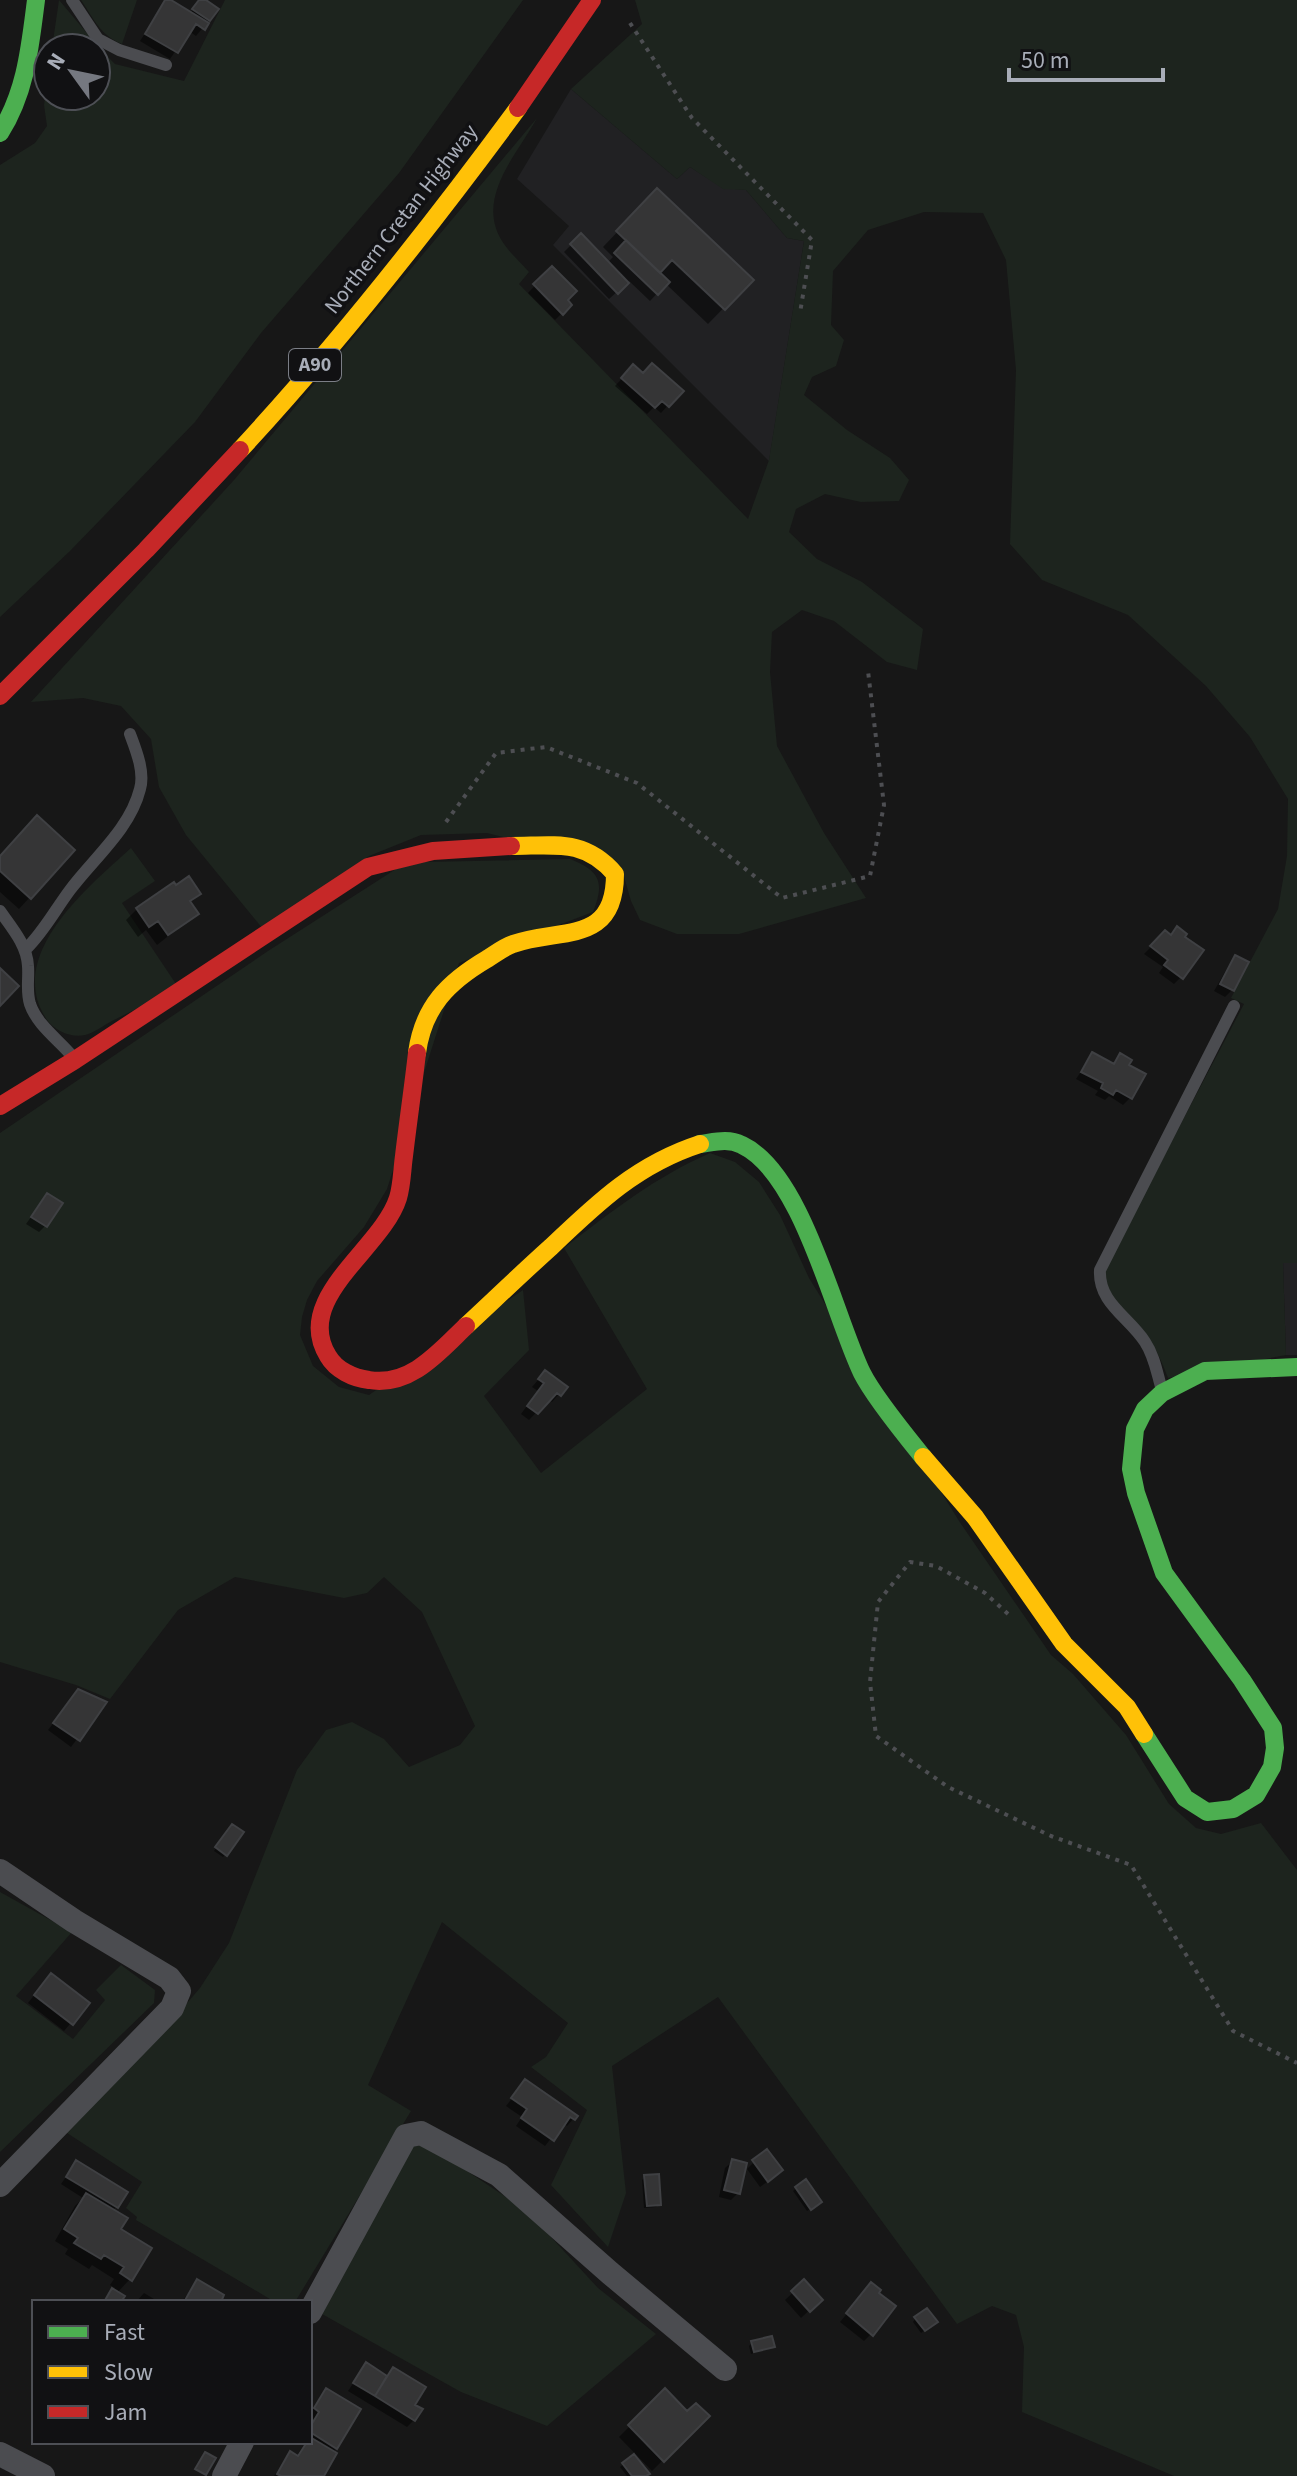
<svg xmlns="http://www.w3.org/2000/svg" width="1297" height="2476" font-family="'Source Sans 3',sans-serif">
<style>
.built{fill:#212123}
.green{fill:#1d241e}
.shadow{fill:#0007}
.building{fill:#353536;stroke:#3f4043;stroke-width:2}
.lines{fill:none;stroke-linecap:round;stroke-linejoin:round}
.path{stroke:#4d4e52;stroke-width:4;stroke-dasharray:4 6;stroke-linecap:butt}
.lane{stroke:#4b4c50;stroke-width:12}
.street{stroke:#4b4c50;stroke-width:24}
.fast{stroke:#4caf50;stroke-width:18}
.slow{stroke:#ffc107;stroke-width:18}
.jam{stroke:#c62828;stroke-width:18}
.labels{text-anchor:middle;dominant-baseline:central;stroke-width:7;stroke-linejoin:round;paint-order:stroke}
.shield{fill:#111113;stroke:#7b7e86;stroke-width:2}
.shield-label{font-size:20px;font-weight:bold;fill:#a8adb8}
.street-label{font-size:22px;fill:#a8adb8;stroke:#111113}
</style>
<rect width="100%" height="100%" fill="#171717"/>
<path class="built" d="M571,89L677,179L690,167L723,188L746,190L787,238L804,241L769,461L553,245L569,226L517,179Z
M1283,1262L1297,1263V1355H1286Z"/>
<path class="green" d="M59,0L102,51L115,64L184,81L225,0H523L399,173L261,333L195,422L70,551L0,617V165L35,143L47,126L44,105L48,76V96H96V48H52Z
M81,0H137L122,44C100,35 94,19 81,0Z
M635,0H1297V1263H1283L1286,1355L1168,1378C1163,1364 1157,1351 1149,1339C1136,1320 1100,1298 1105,1272C1107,1262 1114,1252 1118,1243L1244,1004L1231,998L1278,909L1287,856L1288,799L1250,737L1206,686L1128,615L1042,580L1010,544L1016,370L1006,260L983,213L924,212L868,230L833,271L831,325L844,340L836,366L812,377L804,395L847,430L890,458L909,480L899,501L861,502L825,494L796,509L789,532L817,559L862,582L923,629L917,670L887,662L834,621L802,610L772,632L770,672L777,746L824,833L866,898L739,934H677L640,920L631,901L621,866L487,833L421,835L369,856L263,929L186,835L159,787L151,739L121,706L83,698L31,702L234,480L537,118C517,155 473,200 504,244C511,254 521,263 529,272L519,284L748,519L769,460L804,241L787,238L746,190L723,189L690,167L677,179L571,89L642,24Z
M131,848L155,881L122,903L178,987C156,999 134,1010 112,1021C104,1025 94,1033 85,1035C71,1038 55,1031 47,1020C4,956 87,888 131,848Z
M570,859C600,871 605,882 593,912L459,963L387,1189L364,1227L317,1281L307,1300L302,1317L300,1335L313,1366L339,1387L369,1395L523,1290L529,1350L484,1396L541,1473L647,1389L564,1248C611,1212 655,1177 710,1153L735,1162L759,1182L780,1215L809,1278L959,1521L1051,1655L1073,1674L1126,1735L1169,1804L1196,1828L1221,1834L1261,1823L1297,1870V2476H1174L1022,2412L1024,2347L1016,2315L992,2306L957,2324L718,1997L612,2066L626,2193L608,2247L551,2185L587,2110L531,2067L546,2057L568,2023L442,1922L368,2085L411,2111L295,2302H275L136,2220L137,2217L126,2208L142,2182L64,2131L145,2052L200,1988L229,1943L297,1770L326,1730L352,1722L384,1739L409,1767L460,1745L475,1726L422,1612L384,1577L367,1593L344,1598L235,1577L178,1610L110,1699L76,1685L0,1662V1133L268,951L396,869L424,862Z
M0,1892L72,1932L16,1996L73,2039L105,2000L96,1990L121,1965L155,1990L154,2003L0,2152Z
M415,2142L428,2145L527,2211L598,2288L656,2334L547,2426L461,2392L322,2314Z"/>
<path class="shadow" d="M167,0L190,14L198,2L203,0L209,20L196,36L189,31L170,59L140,41Z
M642,206L751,280L708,324L666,284L650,301L629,281L609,299L564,252L581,235L607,263L613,257L603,247Z
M552,268L570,305L555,320L528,293Z
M633,367L643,375L681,391L661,413L654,407L647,414L615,386Z
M73,850L19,909L0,892V858Z
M198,894L189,903L196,914L157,945L146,930L138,937L126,920L137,909Z
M1165,933L1181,977L1174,984L1159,973L1163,967L1144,954Z
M1236,958L1246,963L1232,990L1225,997L1214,991L1229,965Z
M1093,1054L1112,1065L1120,1056L1127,1066L1130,1098L1123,1105L1109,1096L1105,1100L1095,1095L1098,1091L1076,1079Z
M47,1195L46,1225L39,1232L26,1224Z
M545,1372L565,1387L552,1402L549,1399L529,1420L521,1414L538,1391L532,1387Z
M78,1692L104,1703L71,1747L48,1730Z
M229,1829L226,1854L223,1857L214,1851Z
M44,1983L87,2004L64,2031L28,2003Z
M525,2082L575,2117L567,2126L563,2123L545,2146L516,2126L522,2117L506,2106Z
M733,2161L738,2193L731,2200L719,2197L725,2168Z
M754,2162L774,2177L760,2187L747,2169Z
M76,2163L116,2207L112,2211L130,2279L117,2293L119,2302H104L115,2288L110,2285L114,2279L92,2265L89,2269L65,2254L68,2249L55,2241L75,2206L83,2198L61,2184Z
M645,2177L659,2204L656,2207L644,2208L642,2180Z
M796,2188L817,2205L807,2211L793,2191Z
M198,2282L218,2302H181Z
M804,2282L820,2300L801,2318L785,2300Z
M865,2292L871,2334L864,2341L840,2322Z
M144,2293L159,2302H136Z
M915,2319L932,2324L921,2333L913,2322Z
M752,2343L773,2347L751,2354L749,2346Z
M366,2365L386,2377L393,2369L412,2405L414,2420L407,2427L348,2391Z
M327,2390L336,2448L321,2476H274L291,2454L296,2457L303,2446L310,2442V2425L314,2419L310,2417V2413Z
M665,2391L687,2414L707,2416L652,2471L619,2437Z
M633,2456L644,2476H627L620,2467Z"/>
<path class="building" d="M165,0H171L209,23L205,30L196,24L178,53L145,34Z
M199,0H206L219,9L210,21L192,9Z
M657,188L754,280L725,310L672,260L660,273L616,231Z
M581,233L629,283L618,294L570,244Z
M626,240L670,282L658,295L614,253Z
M552,266L577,291L568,300L572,305L563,315L533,284Z
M652,363L684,391L669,407L662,401L655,408L621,378L633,364L643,373Z
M37,815L75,850L31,899L0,871V856Z
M189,876L201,894L190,901L199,914L168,935L158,921L149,927L136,908L174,882L176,885Z
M1177,926L1187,934L1185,937L1204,950L1183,979L1164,965L1168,960L1150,946L1165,930L1171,935Z
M1235,955L1249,962L1234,991L1220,984Z
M0,968L19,986L0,1006Z
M1092,1052L1114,1064L1120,1053L1132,1060L1129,1065L1146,1074L1132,1099L1116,1090L1113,1095L1101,1088L1103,1083L1081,1072Z
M47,1193L63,1203L47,1227L31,1217Z
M545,1370L568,1387L561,1396L557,1393L538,1414L527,1406L544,1383L538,1379Z
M78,1689L107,1702L80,1741L53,1723Z
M232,1824L244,1832L227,1856L215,1847Z
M51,1973L90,2003L73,2025L34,1995Z
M525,2079L578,2116L575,2120L570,2117L554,2141L521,2118L527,2109L511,2098Z
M767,2149L783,2170L768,2182L752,2160Z
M732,2159L747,2163L740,2194L724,2190Z
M76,2160L128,2192L118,2208L66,2177Z
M659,2174L661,2205L647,2206L644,2175Z
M806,2179L822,2202L811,2210L795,2187Z
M86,2193L128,2218L121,2229L152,2248L132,2281L120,2273L124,2267L104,2255L101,2259L74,2243L78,2238L64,2229Z
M197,2279L224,2295L221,2302H184Z
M804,2279L823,2300L810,2312L791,2291Z
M871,2282L881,2290L879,2293L896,2306L873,2336L846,2313Z
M112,2288L125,2296L121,2302H104Z
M927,2308L938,2322L925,2331L914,2317Z
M772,2336L775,2347L754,2352L751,2341Z
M366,2362L387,2376L375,2396L353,2383Z
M393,2367L426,2387L415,2405L423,2409L415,2421L375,2396Z
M326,2388L361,2409L337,2449L310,2432V2427L319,2412L314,2408Z
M665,2388L687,2411L696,2403L710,2416L664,2462L628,2425Z
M310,2437L337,2453L324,2476H281L277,2474L290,2451L298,2456L307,2442H310Z
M205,2452L216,2458L206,2475L195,2469Z
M634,2454L650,2474L646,2476H632L622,2463Z"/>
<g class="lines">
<path class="path" d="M630,23L692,118L812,240L800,313
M446,822L496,753L546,747L637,783L782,898L870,876L884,805L868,671
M1008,1614L985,1593L936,1566L910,1562L878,1602L870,1682L876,1736L948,1787L1051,1836L1131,1865L1233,2031L1297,2063"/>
<path class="lane" d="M72,0L98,39L119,50L166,65
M0,911C12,928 27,945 28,966C29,979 26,991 30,1004C37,1025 59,1040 73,1057
M25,950C43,933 55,910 70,890C94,858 130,829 140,789C145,772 136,750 130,734
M1162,1390C1157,1374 1155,1357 1145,1342C1129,1317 1098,1303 1100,1270L1234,1006"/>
<path class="street" d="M0,1871L74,1921L169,1978L179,1991L172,2008L0,2185
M310,2312L406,2136L421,2133L499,2175L610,2273L725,2369
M0,2454L43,2476
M224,2476L242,2442"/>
<path class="fast" d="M0,133C26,92 30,47 36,0
M700,1144C715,1142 728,1138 742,1145C802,1173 834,1315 862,1373C874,1397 906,1436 923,1457
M1144,1734L1185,1798L1207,1812L1233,1809L1256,1795L1272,1767L1275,1748L1273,1728L1242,1680L1164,1573L1136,1493L1131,1469L1135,1429L1145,1409L1162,1393L1205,1371L1297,1367"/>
<path class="slow" d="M240,450C340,342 431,226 518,108
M417,1053C423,1007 448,982 487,959C495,954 504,947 513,944C560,927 615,946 615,874C584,838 554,846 511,846
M466,1326C494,1300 522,1273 551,1247C598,1202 638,1164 700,1144
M923,1457L975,1517L1064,1644L1127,1707L1144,1734"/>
<path class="jam" d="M518,108L592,0
M0,696L146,550L240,450
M417,1053C413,1088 408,1122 404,1156C402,1170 402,1185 398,1198C382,1249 292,1298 328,1356C336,1370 353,1378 369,1380C410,1387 439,1352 466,1326
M0,1106L75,1060L368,867L433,851L511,846"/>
</g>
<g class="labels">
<rect class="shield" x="289" y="349" width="52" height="32" rx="6"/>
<g class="shield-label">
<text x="315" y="365">Α90</text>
</g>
<g class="street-label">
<text transform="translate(401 219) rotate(-52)">Northern Cretan Highway</text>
</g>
</g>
<rect x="32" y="2300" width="280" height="144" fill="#111113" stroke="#4d4f55" stroke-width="2"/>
<rect x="48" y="2326" width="40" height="12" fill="#4caf50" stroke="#4d4f55" stroke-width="2"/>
<text x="104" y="2340" font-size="24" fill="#a8adb8">Fast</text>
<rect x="48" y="2366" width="40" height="12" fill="#ffc107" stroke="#4d4f55" stroke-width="2"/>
<text x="104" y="2380" font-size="24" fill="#a8adb8">Slow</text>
<rect x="48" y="2406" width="40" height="12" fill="#c62828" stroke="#4d4f55" stroke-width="2"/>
<text x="104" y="2420" font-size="24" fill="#a8adb8">Jam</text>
<g transform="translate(72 72) rotate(303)"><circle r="38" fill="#111113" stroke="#4d4f55" stroke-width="2"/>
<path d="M0-6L14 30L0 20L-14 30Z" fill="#757880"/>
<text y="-12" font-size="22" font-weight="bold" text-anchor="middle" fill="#a8adb8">N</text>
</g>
<path d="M1009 68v12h154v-12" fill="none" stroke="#a8adb8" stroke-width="4"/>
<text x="1021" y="68" font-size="24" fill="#a8adb8" stroke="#111113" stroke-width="6" paint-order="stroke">50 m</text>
</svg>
